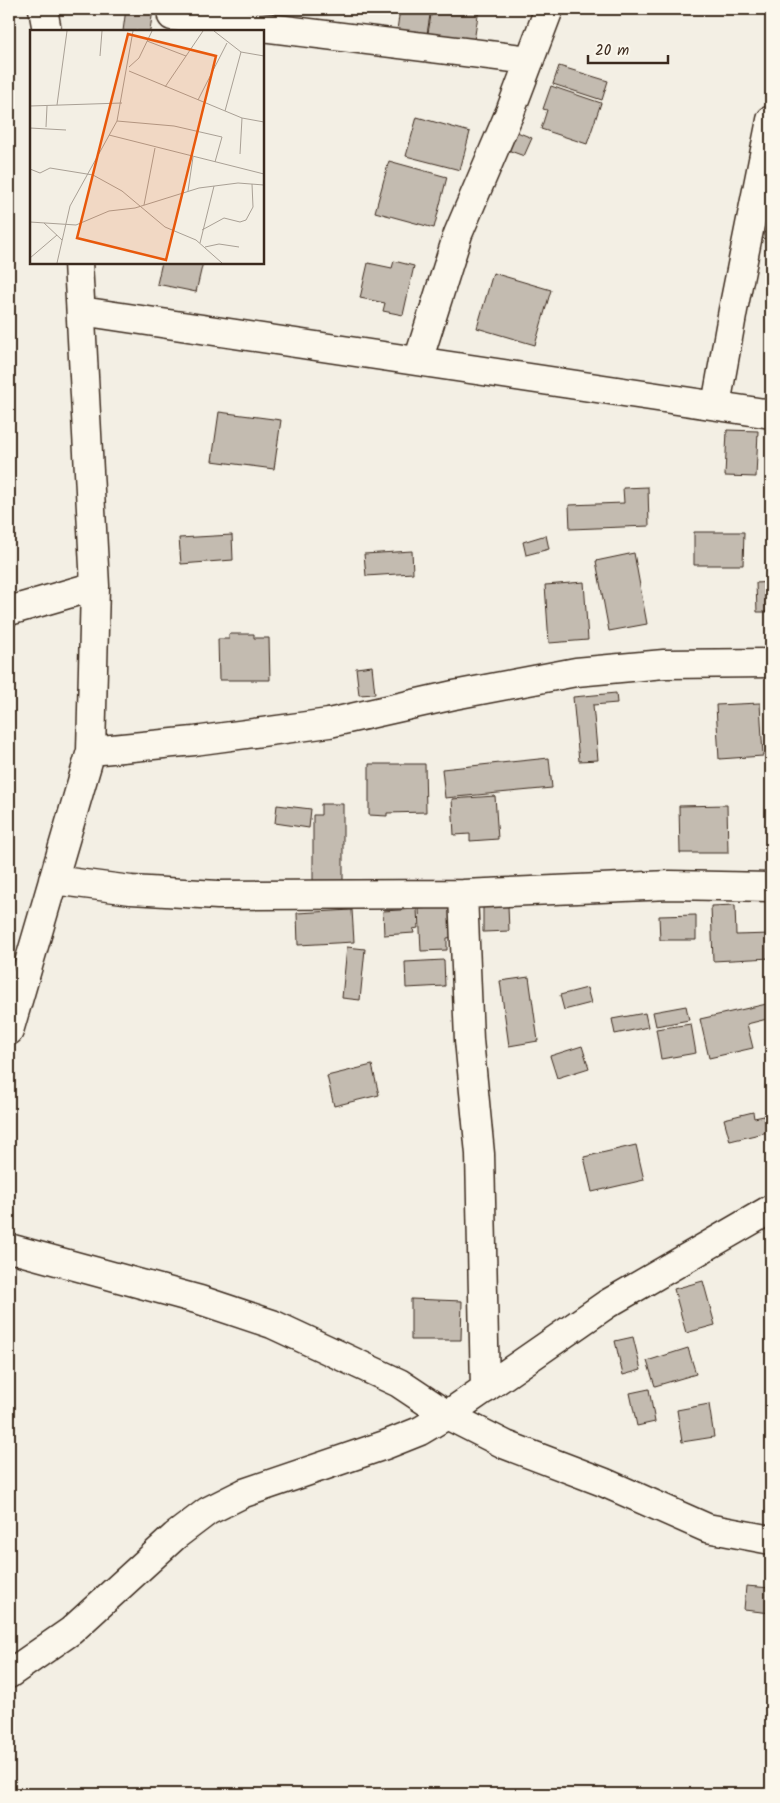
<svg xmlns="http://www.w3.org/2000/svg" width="780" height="1803" font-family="Kalam,sans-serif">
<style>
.building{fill:#c3bbb0;stroke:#3b2a1e}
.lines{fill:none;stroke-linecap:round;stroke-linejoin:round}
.minor-casing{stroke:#3b2a1e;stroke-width:31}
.minor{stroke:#fbf7ec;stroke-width:28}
.inset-road{fill:none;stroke:#a9a095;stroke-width:1}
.view{fill:#e8590c;fill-opacity:0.15;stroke:#e8590c;stroke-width:2.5}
.inset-edge{fill:none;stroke:#3b2a1e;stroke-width:2.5}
</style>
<rect width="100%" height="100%" fill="#f3efe4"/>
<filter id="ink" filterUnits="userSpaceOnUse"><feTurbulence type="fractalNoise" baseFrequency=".02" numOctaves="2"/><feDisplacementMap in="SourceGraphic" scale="10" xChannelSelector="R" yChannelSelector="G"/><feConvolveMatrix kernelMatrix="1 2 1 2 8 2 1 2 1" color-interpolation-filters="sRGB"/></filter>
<g filter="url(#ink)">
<path class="building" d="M126,9H153L150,31H123Z
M400,9H431L427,34L397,30Z
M432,9H479L474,41L428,33Z
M559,66L608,81L602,100L553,84Z
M551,86L601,103L587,144L541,129L547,110L543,109Z
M417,117L470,132L460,170L406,156Z
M512,130L532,138L524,156L505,149Z
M389,161L447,177L434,228L375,212Z
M394,261L414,266L403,315L383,311L385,303L360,298L368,263L392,268Z
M162,262H203L196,292L157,284Z
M493,273L551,290L535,345L477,328Z
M219,412L281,420L274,469L212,461Z
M727,430L758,431L756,477L725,476Z
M648,487L649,526L570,529L569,505L624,503L623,488Z
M694,532H744L743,565H694Z
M232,535L233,560L181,564L179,538Z
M546,535L549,549L526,555L523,542Z
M412,551L413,573L366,576L364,554Z
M634,553L647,624L609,631L596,561Z
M584,582L588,640L549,643L545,585Z
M771,582V612H757L756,583Z
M229,634H254V638H269L270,680H219L218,639H229Z
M372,666L375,694L359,695L356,668Z
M616,693L617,703L593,705L598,760L579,761L573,697Z
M760,703L763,756L719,759L716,705Z
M549,758L552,788L445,798L442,769Z
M369,764H425L426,812L387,813V816L369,815Z
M495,796L498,839L470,841V834L454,835L452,799Z
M321,804H343V883H313V815H321Z
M277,805L311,809L309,828L275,823Z
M727,805L728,853H680L679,806Z
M735,905L736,935L771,934V958L713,961L711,906Z
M508,906L509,931L483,932V907Z
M452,907L454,937L447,938V950L421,951L419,909Z
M417,909L418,928L413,929L414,933L384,935L383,911Z
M352,910L354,942L298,945L297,913Z
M696,915V940H660L659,916Z
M347,947L365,949L360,1000L342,998Z
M444,960L445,986L406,988L405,962Z
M529,977L538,1041L509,1046L500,981Z
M587,988L591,1003L564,1010L560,995Z
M771,1003V1018L747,1024L753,1048L709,1058L700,1019Z
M686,1006L689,1020L656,1026L653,1012Z
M645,1013L648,1027L615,1034L612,1019Z
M691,1024L696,1053L661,1059L656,1029Z
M582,1046L589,1068L557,1078L550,1056Z
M372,1065L379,1095L334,1106L327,1076Z
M753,1112L754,1118L764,1116L768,1132L730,1141L724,1119Z
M636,1145L644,1180L592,1192L584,1157Z
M703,1281L715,1325L686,1333L674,1289Z
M411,1299L462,1301L461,1340H411Z
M633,1337L641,1370L623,1375L615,1341Z
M688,1348L696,1374L655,1386L647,1361Z
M649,1389L655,1422L637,1426L630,1393Z
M709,1404L714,1437L682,1442L677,1410Z
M746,1586L771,1588V1613L744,1610Z"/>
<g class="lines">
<g class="minor-casing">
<path id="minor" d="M43,9L47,31
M172,16L530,60
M81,311L771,414
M418,361L458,234L510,112L549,9
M716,405L733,310L771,120
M9,611L95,586
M91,751L194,741L329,723L454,695L576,672L664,664L771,663
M53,880L131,890L218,895L463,894L670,885L771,887
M463,894L469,1040L480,1154L485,1389
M9,1031L91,751L95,586L78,262
M9,1248L200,1300L272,1324L399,1383L447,1415L506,1445L603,1482L707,1528L771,1540
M9,1674L71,1631L175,1536L208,1511L244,1493L385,1445L420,1431L447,1415L607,1304L771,1209"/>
</g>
<use href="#minor" class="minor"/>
</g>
</g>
<g transform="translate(30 30)">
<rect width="234" height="234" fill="#f3efe4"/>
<path class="inset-road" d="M184,1L211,22L234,26M117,11L156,26M70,26L72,1M99,37L109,28L122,1M99,41L212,88L234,92M135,57L173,1M168,70L197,13M27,75L37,1M0,76L92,73M195,81L211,22M87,91L144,96L192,107L185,132M16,97L17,76M0,98L36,100M79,105L234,144M210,124L212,88M0,139L10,143L20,138L63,145L92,161L135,197L166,210L192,233M158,161L163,127M114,175L125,118M0,192L46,195L79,181L105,178L169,158L208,153L234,155M14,193L32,210M172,200L194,188L210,192L216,190L223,177L222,154M170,213L184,156M175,217L189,214L209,217M0,228L27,205M27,233L40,176L87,91L103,1"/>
<path class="view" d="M98,4L186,26L136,230L47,208Z"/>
<rect width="234" height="234" class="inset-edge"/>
</g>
<rect width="780" height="1803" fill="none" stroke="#fbf7ec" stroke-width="30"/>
<rect x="15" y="15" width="750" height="1773" fill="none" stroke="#3b2a1e" stroke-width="2" filter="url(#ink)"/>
<path d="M588 55v8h80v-8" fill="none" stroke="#3b2a1e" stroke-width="2.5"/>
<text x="595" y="55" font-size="15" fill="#3b2a1e" stroke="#fbf7ec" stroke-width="4" paint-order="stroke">20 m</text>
</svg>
